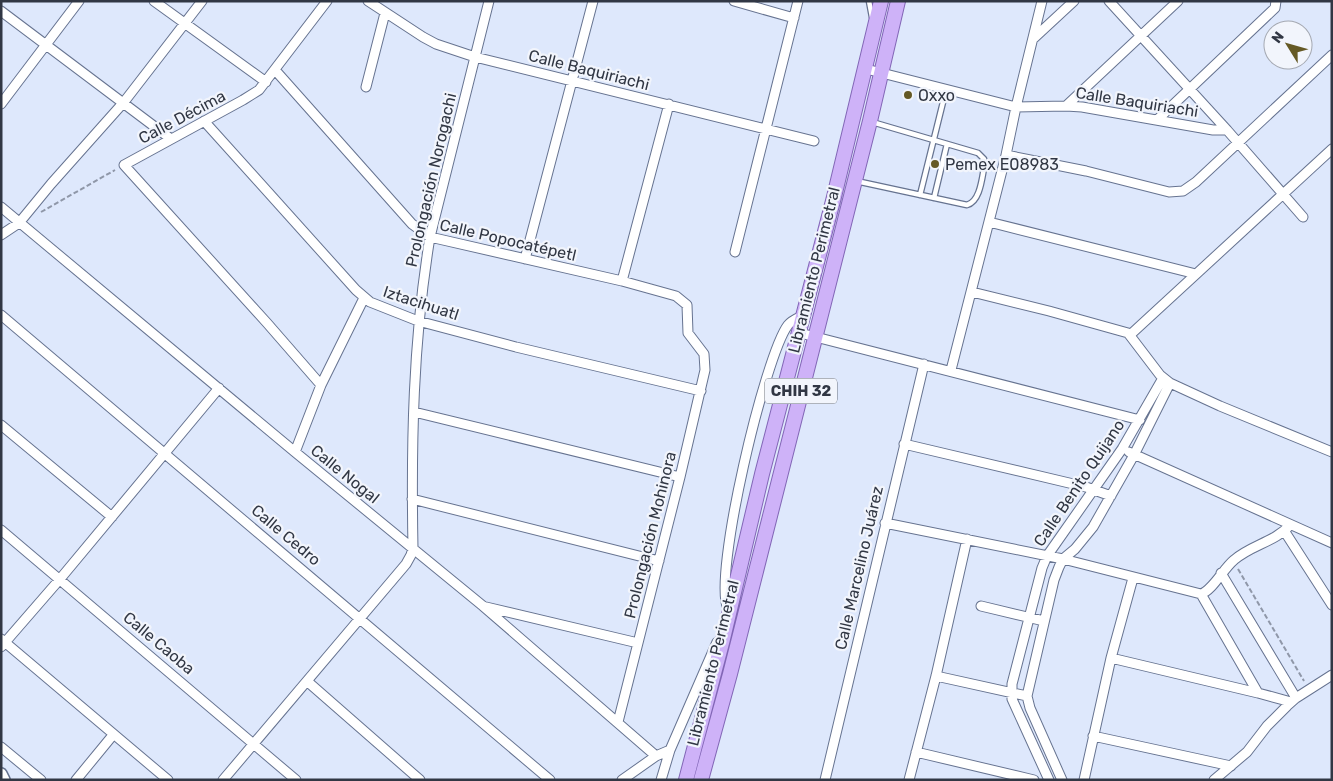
<svg xmlns="http://www.w3.org/2000/svg" width="1333" height="781" font-family="Rubik,sans-serif">
<style>
.lines{fill:none;stroke-linecap:round;stroke-linejoin:round}
.service-casing{stroke:#667390;stroke-width:7}
.minor-casing{stroke:#667390;stroke-width:11}
.tertiary-casing{stroke:#667390;stroke-width:14}
.primary-casing{stroke:#8266b6;stroke-width:16}
.path{stroke:#8f97a8;stroke-width:2;stroke-dasharray:5 2.5;stroke-linecap:butt}
.service{stroke:#fff;stroke-width:4.5}
.minor{stroke:#fff;stroke-width:9}
.tertiary{stroke:#fff;stroke-width:11}
.primary{stroke:#ceb2f8;stroke-width:14}
.poi-dot{fill:#655925;stroke:#f2f5fc;stroke-width:2}
.labels{text-anchor:middle;dominant-baseline:central;stroke-width:4.5;stroke-linejoin:round;paint-order:stroke}
.shield{fill:#f2f5fc;stroke:#6b707b;stroke-width:1}
.shield-label{font-size:15px;font-weight:bold;fill:#313744}
.street-label{font-size:16px;fill:#313744;stroke:#f2f5fc}
.poi-label{font-size:16px;fill:#313744;stroke:#f2f5fc;text-anchor:start}
</style>
<rect width="100%" height="100%" fill="#dee8fc"/>
<g class="lines">
<g class="service-casing">
<path id="service" d="M869,1L872,17
M856,181L967,205C981,201 982,176 985,163L984,159L978,153L872,122
M920,195L946,90
M934,198L947,144"/>
</g>
<g class="minor-casing">
<path id="minor" d="M154,1L266,82
M368,1L423,37L436,44L475,57L814,141
M734,1L794,18
M1109,1L1227,130L1303,217
M1,11L171,139
M1033,39L1074,1
M866,69L1016,107L1066,106L1082,107L1213,130H1227
M275,70L412,224L430,237L622,281L676,296L687,305L688,333L704,354L705,370L680,477L618,722
M366,87L385,13
M1,104L79,1
M1066,106L1178,1
M1157,120L1275,8L1276,1
M204,121L356,290L370,302L418,321L516,347L701,391
M1006,155L1086,171L1169,192L1183,191L1196,182L1332,55
M1,207L295,452L483,606L656,756L670,750
M989,222L1196,274
M1,235L19,223L51,184L124,102L202,1
M735,252L798,1
M525,259L593,1
M622,281L669,104
M972,292L1049,311L1128,333L1160,375L1170,383L1220,406L1332,452
M1,315L550,780
M800,333L1140,420
M1130,335L1332,149
M951,370L1006,155L1016,107L1042,1
M321,385L267,323L124,165L243,100L259,90L327,1
M414,412L680,477
M1,425L112,517
M904,444L1086,487L1111,496
M295,452L321,385L364,298
M1129,452L1332,543
M412,499L659,561
M885,523L1063,559L1201,594
M1,530L296,780
M1285,532L1332,605
M1221,573L1296,698
M1201,594C1213,590 1223,569 1234,560C1251,545 1275,542 1290,525
M1201,594L1258,693
M981,606L1044,621
M486,607L638,643
M728,609C712,578 765,355 788,325C792,320 798,318 804,315
M1,639L168,780
M1,647L60,579L219,388
M1111,658L1258,693L1291,702
M936,676L1027,696
M308,682L420,780
M1093,736L1231,766
M1,747L41,780
M916,752L1034,780
M76,780L113,735
M223,780L406,564L411,555L413,548C411,444 413,340 430,237L489,1
M622,780L656,756
M661,780L670,750L717,642
M825,780L924,364
M909,780L936,676L967,539
M1049,780L1012,699V684L1042,568L1047,556L1122,449L1163,378
M1062,780L1030,708L1027,696L1054,580L1059,567L1063,559L1075,549L1093,527L1134,455L1170,383
M1084,780L1111,658L1133,578
M1214,780L1247,752L1267,726L1287,706L1296,698L1332,675"/>
</g>
<g class="tertiary-casing">
<path id="tertiary" d="M1,774L4,780"/>
</g>
<g class="primary-casing">
<path id="primary" d="M686,780L723,639L762,474L834,197L881,1
M701,780L730,674L870,121L898,1"/>
</g>
<path class="path" d="M41,212L115,170
M1238,569L1304,681"/>
<use href="#service" class="service"/>
<use href="#minor" class="minor"/>
<use href="#tertiary" class="tertiary"/>
<use href="#primary" class="primary"/>
</g>
<g class="poi-dot">
<circle cx="908" cy="95" r="5"/>
<circle cx="935" cy="164" r="5"/>
</g>
<g class="labels">
<rect class="shield" x="765" y="378.5" width="72" height="25" rx="4"/>
<g class="shield-label">
<text x="801" y="391">CHIH 32</text>
</g>
<g class="street-label">
<text transform="translate(589 70) rotate(14)">Calle Baquiriachi</text>
<text transform="translate(1137 102) rotate(9)">Calle Baquiriachi</text>
<text transform="translate(182 117) rotate(-28)">Calle Décima</text>
<text transform="translate(431 180) rotate(-77)">Prolongación Norogachi</text>
<text transform="translate(508 240) rotate(13)">Calle Popocatépetl</text>
<text transform="translate(814 270) rotate(-76)">Libramiento Perimetral</text>
<text transform="translate(421 303) rotate(18)">Iztacihuatl</text>
<text transform="translate(345 474) rotate(39)">Calle Nogal</text>
<text transform="translate(1079 483) rotate(-56)">Calle Benito Quijano</text>
<text transform="translate(286 535) rotate(40)">Calle Cedro</text>
<text transform="translate(650 535) rotate(-76)">Prolongación Mohinora</text>
<text transform="translate(859 568) rotate(-77)">Calle Marcelino Juárez</text>
<text transform="translate(159 643) rotate(40)">Calle Caoba</text>
<text transform="translate(713 663) rotate(-76)">Libramiento Perimetral</text>
</g>
<g class="poi-label">
<text x="918" y="95">Oxxo</text>
<text x="945" y="164">Pemex E08983</text>
</g>
</g>
<rect width="1333" height="781" fill="none" stroke="#313744" stroke-width="5"/>
<g transform="translate(1288 45) rotate(307)"><circle r="24" fill="#f2f5fc" stroke="#a5a9b2"/>
<path d="M0-4L9 19L0 12L-9 19Z" fill="#655925"/>
<text y="-8" font-size="14" font-weight="bold" text-anchor="middle" fill="#313744">N</text>
</g>
</svg>
